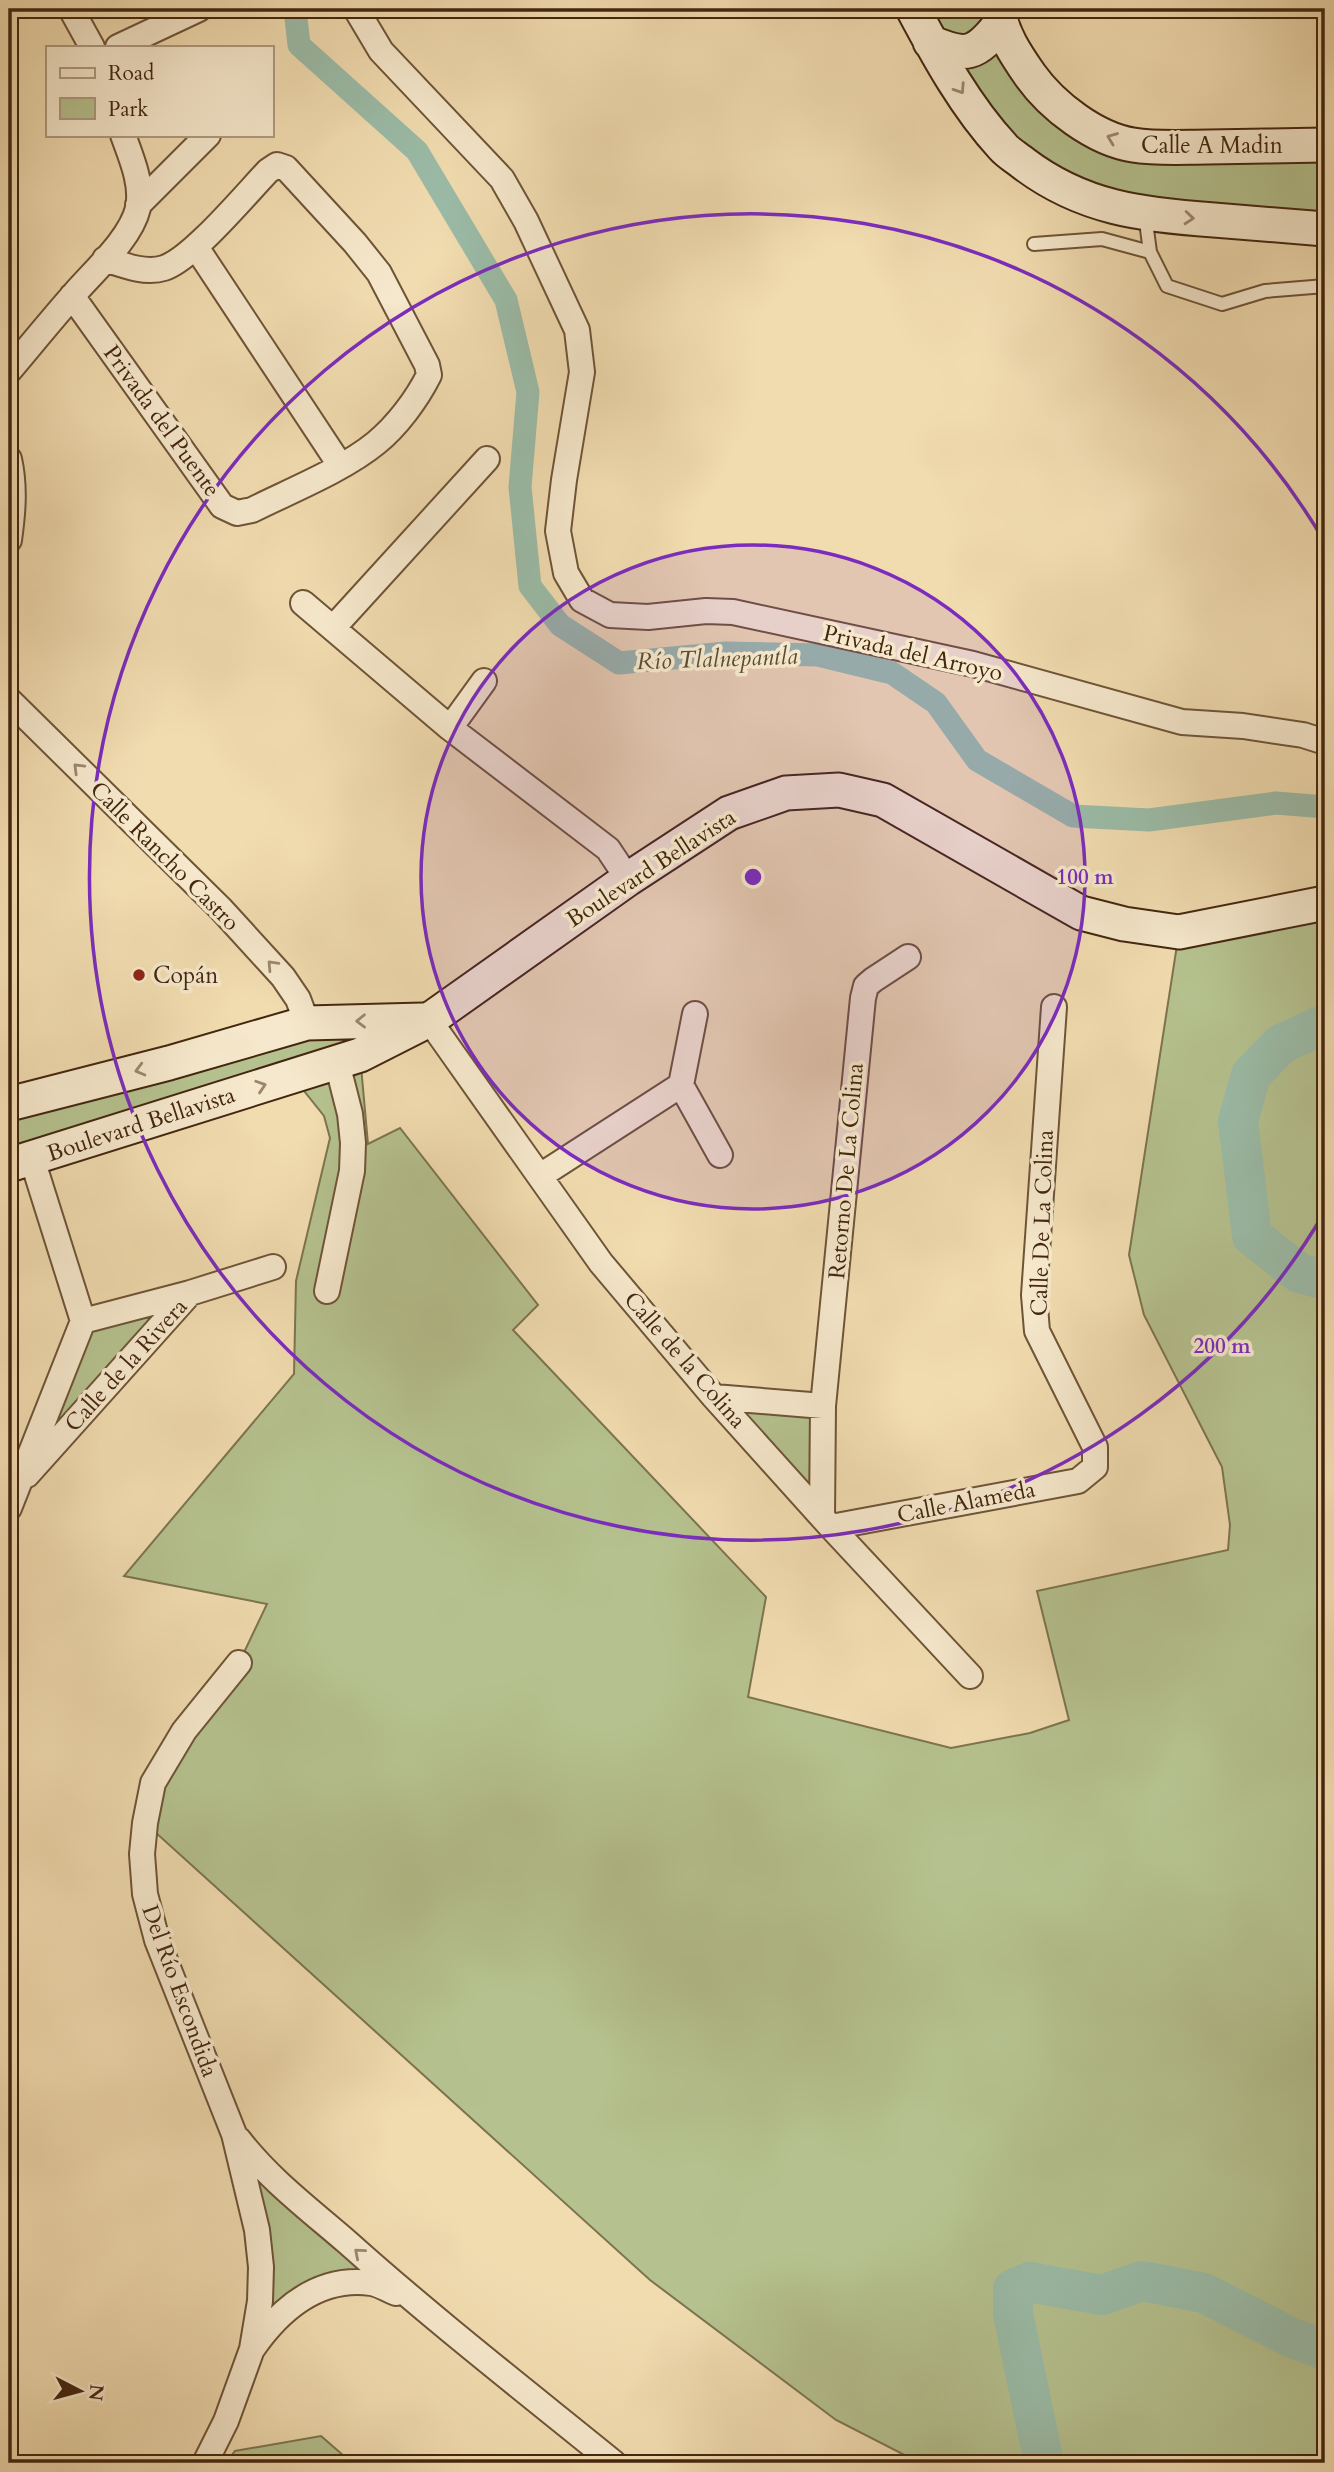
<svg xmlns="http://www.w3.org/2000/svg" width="1334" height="2472" font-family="Cardo,serif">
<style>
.green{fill:#b5c28f;stroke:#7c744f;stroke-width:2}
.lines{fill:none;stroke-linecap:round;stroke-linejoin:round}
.canal{stroke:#9bbca8;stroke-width:23}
.river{stroke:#9bbca8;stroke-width:40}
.lane-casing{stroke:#6e5437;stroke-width:16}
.street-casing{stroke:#6e5437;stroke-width:28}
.secondary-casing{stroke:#43260f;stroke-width:37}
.lane{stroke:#f6e8cc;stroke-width:12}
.street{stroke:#f6e8cc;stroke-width:24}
.secondary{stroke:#f6e8cc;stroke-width:33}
.oneway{stroke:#9c876e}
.ring{fill:none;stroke:#7b2cbf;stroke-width:3.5}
.poi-dot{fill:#8f2418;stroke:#f6e8cc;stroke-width:2.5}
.labels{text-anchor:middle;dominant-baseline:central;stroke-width:7;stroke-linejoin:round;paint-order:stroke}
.street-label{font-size:23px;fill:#43260f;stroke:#f6e8cc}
.poi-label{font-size:23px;fill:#43260f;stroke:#f6e8cc;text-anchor:start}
.water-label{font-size:24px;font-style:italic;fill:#594c35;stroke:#f6e8cc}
.centre{fill:#7b2cbf;stroke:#f6e8cc;stroke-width:3.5}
.ring-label{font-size:21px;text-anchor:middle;font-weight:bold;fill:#7b2cbf;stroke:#f6e8cc;stroke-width:7;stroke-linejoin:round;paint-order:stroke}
</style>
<rect width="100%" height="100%" fill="#f1dcb0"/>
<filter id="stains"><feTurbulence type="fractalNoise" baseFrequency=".00286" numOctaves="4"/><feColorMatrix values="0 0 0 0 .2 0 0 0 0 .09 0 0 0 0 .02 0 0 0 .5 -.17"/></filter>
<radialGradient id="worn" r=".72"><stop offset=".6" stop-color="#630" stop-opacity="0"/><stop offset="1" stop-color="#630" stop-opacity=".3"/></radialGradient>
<path class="green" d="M913,9H998L1094,131L1325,145V229L1043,178Z
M1325,903V2463H920L836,2420L650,2280L145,1823L153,1783L239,1663L267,1604L124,1576L294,1374L296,1281L330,1138L324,1116L292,1076L9,1165V1104L354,1021L360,1055L368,1144L400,1128L538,1305L513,1330L766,1597L748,1697L951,1748L1030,1733L1069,1720L1037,1591L1228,1550L1230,1525L1222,1467L1144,1315L1129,1255L1179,932Z
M190,1293L16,1487L83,1321Z
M714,1397L823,1406L822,1516Z
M238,2151L392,2286L361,2278L259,2325Z
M321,2436L352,2463H226L235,2451Z"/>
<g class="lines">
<path class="canal" d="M295,9L299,45L417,151L506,300L528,392L520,487L530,586L560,625L619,663L726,653L818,655L892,673L936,703L977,760L1073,816L1149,820L1276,803L1325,807"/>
<path class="river" d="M1325,1024L1281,1044L1251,1075L1238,1121L1252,1236L1299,1273L1325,1280
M1044,2463L1013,2314V2289L1029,2282L1102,2295L1142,2281L1204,2293L1290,2337L1325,2350"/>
<g class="lane-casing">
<path id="lane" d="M1145,214L1150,252L1167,286L1222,304L1265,291L1325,286
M1034,244L1102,239L1150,252"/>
</g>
<g class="street-casing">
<path id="street" d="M71,9L92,47
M356,9L381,51L502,179L526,221L577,330L582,372L564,480L558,531L566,573L582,600L610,615L648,617L706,611L733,612L973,664L1182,722L1243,726L1303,735L1325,742
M118,47L199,9
M138,205L208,135
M196,247L340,465
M72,296L222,506L237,513L252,510C290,491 343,470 376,443C397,426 417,399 429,375L427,365L379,273L355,243L286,168L277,165L268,171C245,195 192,259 164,268C145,274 123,265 105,259
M9,371C31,345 52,319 75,293C95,270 131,238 138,208C143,184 131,157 123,135
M9,459C15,486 13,512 9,540
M303,603L450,728L608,849L628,879
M333,628L487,459
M9,700L221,909L283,977L298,999L307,1023
M450,728L484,681
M695,1014L681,1085L720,1155
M429,1020L601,1263L714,1397L831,1527L970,1676
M32,1159L83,1321
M540,1176L681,1085
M327,1291L352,1171L353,1143L350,1114L337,1063
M714,1397L823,1406
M27,1475L190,1293
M9,1508L83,1321L190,1293L273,1267
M822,1516L823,1406L863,998L866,986L873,980L908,957
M831,1527L1078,1481L1095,1467V1447L1037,1331L1034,1295L1054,1007
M239,2140C269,2179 310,2210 347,2242C433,2319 524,2390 614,2463
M253,2348C281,2308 319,2276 371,2283C379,2284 388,2290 396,2293
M205,2463L226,2421L252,2349L260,2301L261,2267L257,2230L234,2134L157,1940L145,1894L142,1854L145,1823L153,1783L184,1731L239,1663"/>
</g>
<g class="secondary-casing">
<path id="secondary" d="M913,9C938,56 966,107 1003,147C1008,153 1017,158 1023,163C1082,208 1142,215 1214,220C1251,223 1288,226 1325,229
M998,9C1002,34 1016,55 1030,75C1052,106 1095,139 1133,145C1158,149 1184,147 1208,147C1247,146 1286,146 1325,145
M930,42C967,58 976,55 1001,23
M9,1104L169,1063L307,1023L423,1020
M9,1165L360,1055L429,1020L628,879L729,813L786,793L839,790L883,800L1081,913L1124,924L1179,932L1325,903"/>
</g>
<use href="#lane" class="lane"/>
<use href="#street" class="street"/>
<use href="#secondary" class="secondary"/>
</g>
<defs><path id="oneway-chevron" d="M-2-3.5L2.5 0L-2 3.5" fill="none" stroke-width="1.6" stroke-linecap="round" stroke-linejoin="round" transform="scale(1.75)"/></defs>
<g class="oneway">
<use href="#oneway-chevron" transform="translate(960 89) rotate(57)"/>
<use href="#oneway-chevron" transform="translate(1112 138) rotate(-159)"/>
<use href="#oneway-chevron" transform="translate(1189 218) rotate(5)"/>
<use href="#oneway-chevron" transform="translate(78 768) rotate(-135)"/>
<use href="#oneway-chevron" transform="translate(272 965) rotate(-133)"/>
<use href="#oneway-chevron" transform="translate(361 1021) rotate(179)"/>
<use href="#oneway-chevron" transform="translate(140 1070) rotate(165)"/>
<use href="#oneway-chevron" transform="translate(261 1086) rotate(-18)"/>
<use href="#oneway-chevron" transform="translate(359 2253) rotate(-139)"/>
</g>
<circle cx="753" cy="877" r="332" fill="#7b2cbf" fill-opacity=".12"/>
<g class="ring">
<circle cx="753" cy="877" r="332"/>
<path d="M1324 1213A663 663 0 1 1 1324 541"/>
</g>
<circle class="poi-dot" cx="139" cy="975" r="7"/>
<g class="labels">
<g class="street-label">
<text x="1212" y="145">Calle A Madin</text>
<text transform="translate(162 421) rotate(54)">Privada del Puente</text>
<text transform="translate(913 653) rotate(13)">Privada del Arroyo</text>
<text transform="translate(165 856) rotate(45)">Calle Rancho Castro</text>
<text transform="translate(651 868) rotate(-33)">Boulevard Bellavista</text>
<text transform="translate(141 1124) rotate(-18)">Boulevard Bellavista</text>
<text transform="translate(846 1171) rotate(-85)">Retorno De La Colina</text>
<text transform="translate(1042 1223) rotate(-88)">Calle De La Colina</text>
<text transform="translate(685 1360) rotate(49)">Calle de la Colina</text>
<text transform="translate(126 1365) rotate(-48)">Calle de la Rivera</text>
<text transform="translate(966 1502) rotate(-11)">Calle Alameda</text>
<text transform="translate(180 1991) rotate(70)">Del Río Escondida</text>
</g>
<g class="poi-label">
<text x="153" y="975">Copán</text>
</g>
<g class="water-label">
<text transform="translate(717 659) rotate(-2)">Río Tlalnepantla</text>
</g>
</g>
<circle cx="753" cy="877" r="10" class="centre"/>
<g class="ring-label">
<text x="1085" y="884">100 m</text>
<text x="1222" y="1353">200 m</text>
</g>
<rect width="1334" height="2472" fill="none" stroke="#f1dcb0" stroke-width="35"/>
<rect x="10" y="10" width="1313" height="2451" fill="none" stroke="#43260f" stroke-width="3.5"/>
<rect x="18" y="18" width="1299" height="2437" fill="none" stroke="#43260f" stroke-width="2"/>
<rect x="46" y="46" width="228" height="91" fill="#f6e8cc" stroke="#ae9a80" stroke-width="2"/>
<rect x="60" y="68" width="35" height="10" fill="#f6e8cc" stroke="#ae9a80" stroke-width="2"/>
<text x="108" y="80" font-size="21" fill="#43260f">Road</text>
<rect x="60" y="98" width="35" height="21" fill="#b5c28f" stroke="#ae9a80" stroke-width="2"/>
<text x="108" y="116" font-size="21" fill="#43260f">Park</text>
<g transform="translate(80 2391) rotate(96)" stroke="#f6e8cc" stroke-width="5" paint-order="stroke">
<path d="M0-5L12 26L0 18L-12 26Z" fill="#43260f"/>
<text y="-10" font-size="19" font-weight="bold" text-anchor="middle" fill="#43260f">N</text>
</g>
<rect width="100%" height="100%" filter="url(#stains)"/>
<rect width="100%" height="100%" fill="url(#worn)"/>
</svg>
